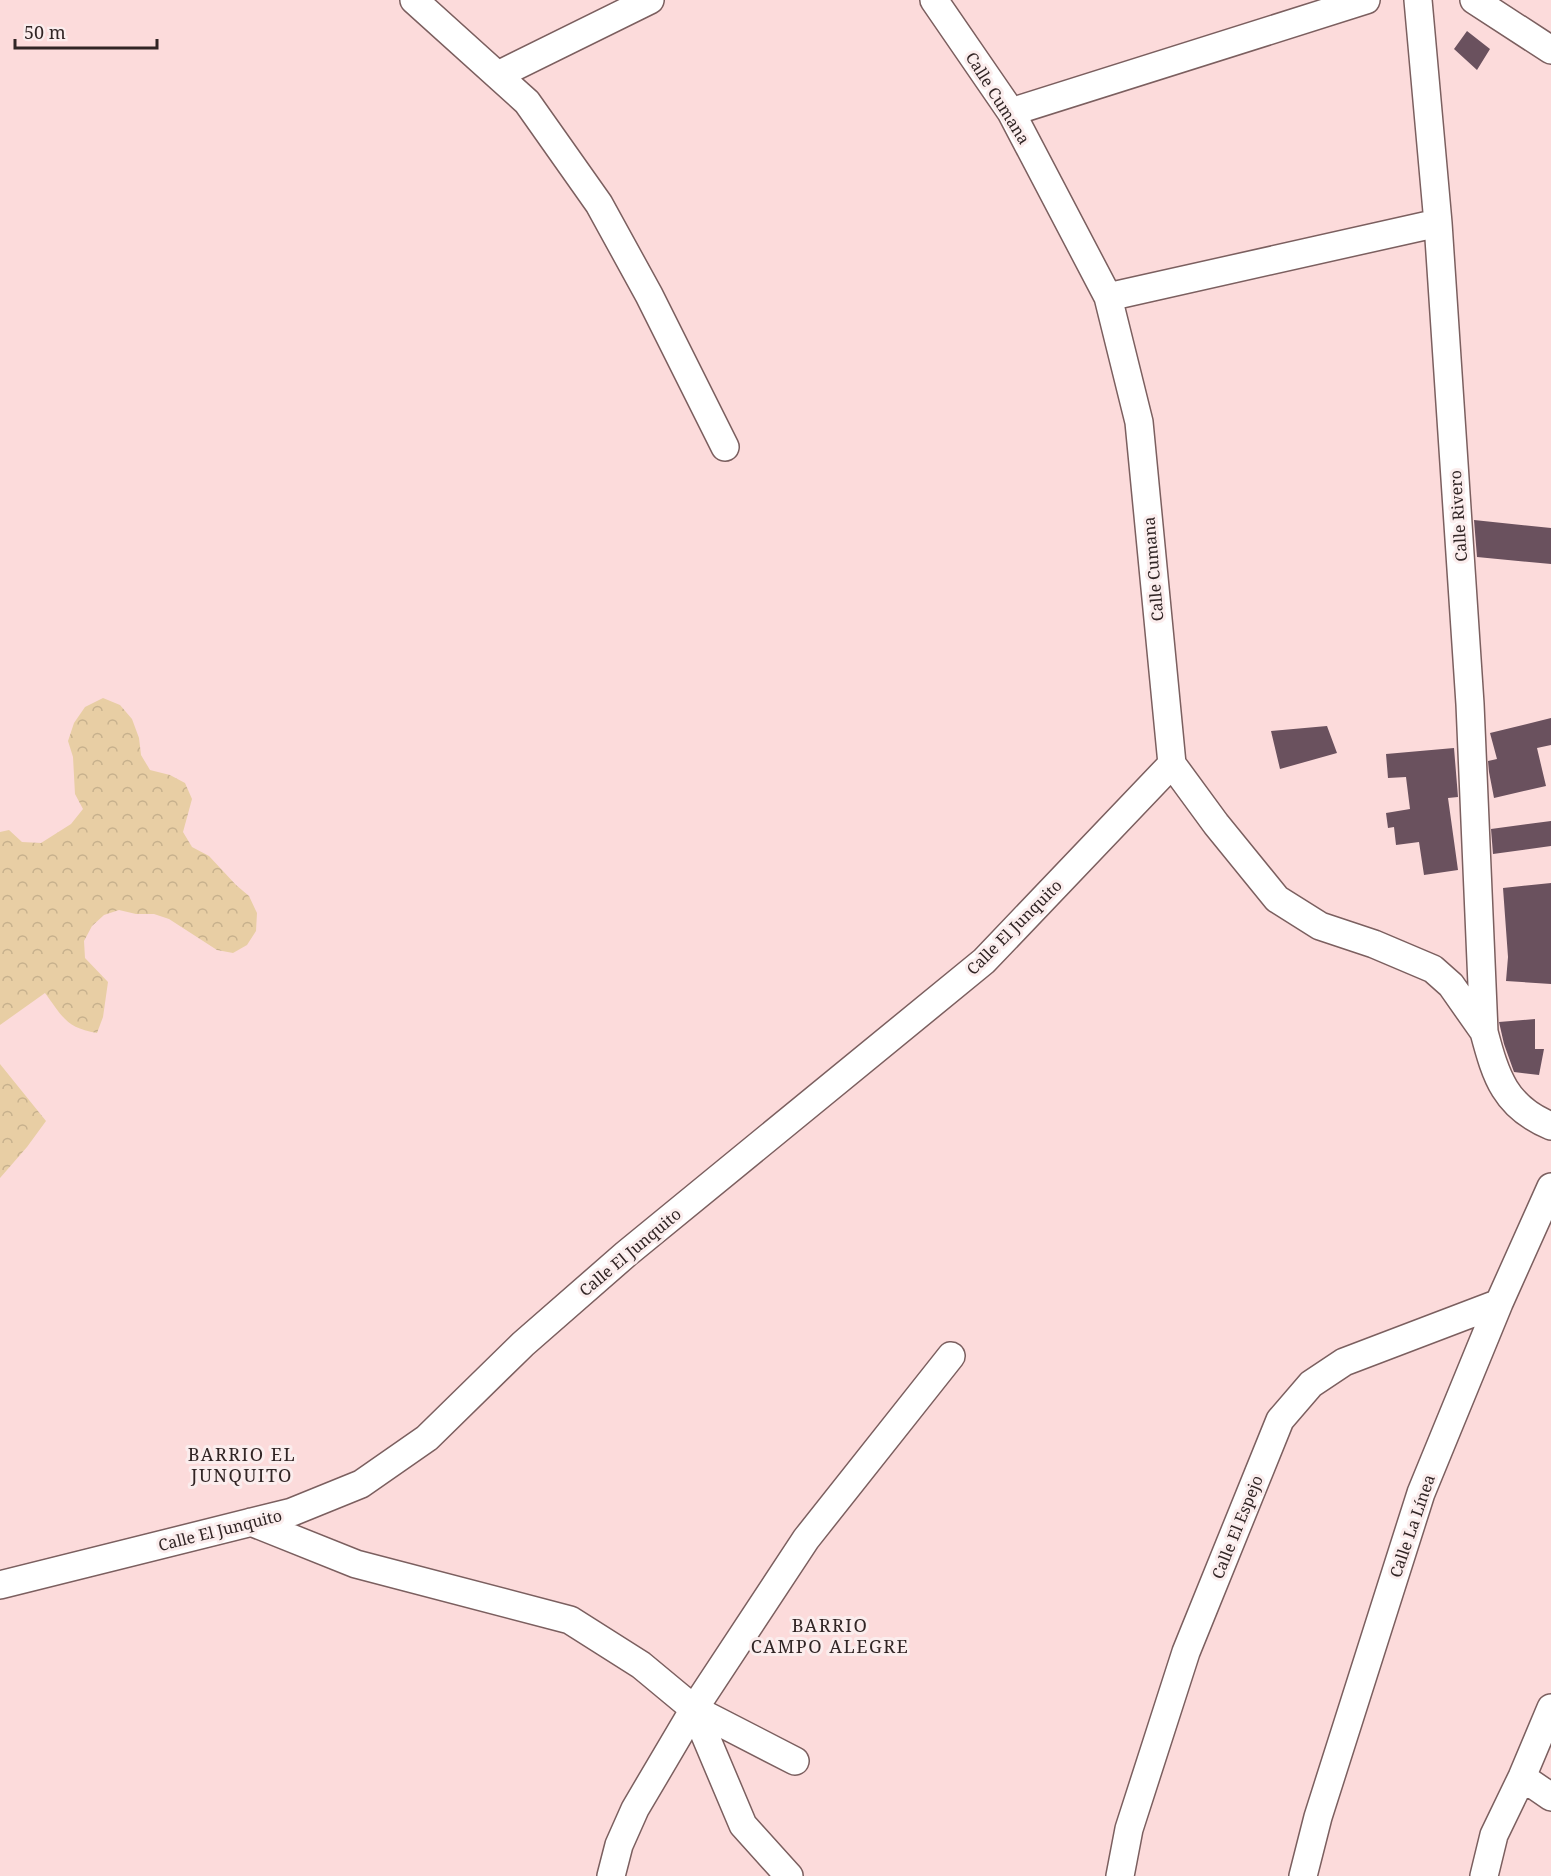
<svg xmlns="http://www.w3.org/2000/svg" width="1551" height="1876" font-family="'Noto Serif',serif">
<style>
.forest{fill:url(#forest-crowns)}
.building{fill:#6a515e}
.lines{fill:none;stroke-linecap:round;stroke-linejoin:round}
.minor-casing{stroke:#7b5f5f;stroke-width:30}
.minor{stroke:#fff;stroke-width:27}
.labels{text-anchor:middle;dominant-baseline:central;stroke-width:6;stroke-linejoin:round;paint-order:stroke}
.street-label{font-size:16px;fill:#312525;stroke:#fbeded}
.neighbourhood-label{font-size:18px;letter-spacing:1.5px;fill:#312525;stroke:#fbeded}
</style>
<defs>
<pattern id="forest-crowns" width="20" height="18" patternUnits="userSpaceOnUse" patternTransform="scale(1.5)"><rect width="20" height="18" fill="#e8cea4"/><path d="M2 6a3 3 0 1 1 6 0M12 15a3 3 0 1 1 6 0" fill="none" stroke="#c7b18d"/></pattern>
</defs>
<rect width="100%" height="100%" fill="#fcdbdb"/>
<path class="forest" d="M103,698L120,705L132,719L139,738L141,755L150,770L170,775L185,783L192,799L183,832L192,847L209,856L236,885L249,896L257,913L256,931L247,945L233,953L217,950L169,919L154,914H136L119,910L104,915L92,926L84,941L85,958L108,982L103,1017L97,1033C66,1028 62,1016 45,993L0,1025V832L9,830L22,842L41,843L71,824L83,809L75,794L73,757L68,741L74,723L85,707Z
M0,1064L46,1121L27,1147L0,1178Z"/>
<path class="building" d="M1467,31L1490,49L1477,70L1454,49Z
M1474,520L1551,528V564L1477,557Z
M1551,718V745L1537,748L1546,786L1494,798L1489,772L1488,761L1497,759L1490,733Z
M1327,726L1337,753L1280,769L1271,731Z
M1454,748L1458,797L1448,798L1458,870L1424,875L1419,842L1396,845L1394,827L1388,828L1386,813L1410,809L1406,777L1388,778L1386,754Z
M1551,821V846L1493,854L1491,829Z
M1551,883V984L1506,981L1508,957L1503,888Z
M1535,1019V1049H1544L1539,1075L1514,1072L1504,1044L1499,1022Z"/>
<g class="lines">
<g class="minor-casing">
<path id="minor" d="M414,0L527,102L599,204L649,295L725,447
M934,0L1011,112L1108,297L1139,422L1172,764L1216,824L1277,899L1320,926L1374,944L1433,969L1451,985L1484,1032
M1418,0L1438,223L1470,704L1484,1032C1496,1077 1505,1107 1551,1126
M1474,0L1551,50
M498,75L650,0
M1011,112L1366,0
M1108,297L1438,223
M251,1522L356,1564L570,1620L641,1665L694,1709L743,1825L789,1876
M0,1585L292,1512L361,1484L427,1438L523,1344L626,1254L984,961L1172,764
M694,1709L795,1761
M1522,1777L1551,1797
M611,1876L619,1845L635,1809L694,1709L806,1539L951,1356
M1120,1876L1129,1829L1186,1652L1280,1420L1311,1384L1344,1362L1499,1303
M1303,1876L1318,1817L1421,1493L1499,1303L1551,1187
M1484,1876L1494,1835L1522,1777L1551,1708"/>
</g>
<use href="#minor" class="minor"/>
</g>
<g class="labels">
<g class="street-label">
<text transform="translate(998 98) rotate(58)">Calle Cumana</text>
<text transform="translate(1458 516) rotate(-94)">Calle Rivero</text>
<text transform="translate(1153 569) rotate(-95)">Calle Cumana</text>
<text transform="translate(1014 927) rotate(-45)">Calle El Junquito</text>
<text transform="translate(630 1252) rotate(-40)">Calle El Junquito</text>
<text transform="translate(1412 1526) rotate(-71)">Calle La Línea</text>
<text transform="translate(1237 1527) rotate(-68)">Calle El Espejo</text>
<text transform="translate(220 1530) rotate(-14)">Calle El Junquito</text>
</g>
<g class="neighbourhood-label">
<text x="242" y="1454">BARRIO EL<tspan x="242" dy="21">JUNQUITO</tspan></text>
<text x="830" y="1625">BARRIO<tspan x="830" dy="21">CAMPO ALEGRE</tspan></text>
</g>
</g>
<path d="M15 39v9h142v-9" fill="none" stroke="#312525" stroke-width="3"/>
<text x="24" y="39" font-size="18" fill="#312525" stroke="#fbeded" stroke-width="4.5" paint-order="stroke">50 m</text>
</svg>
